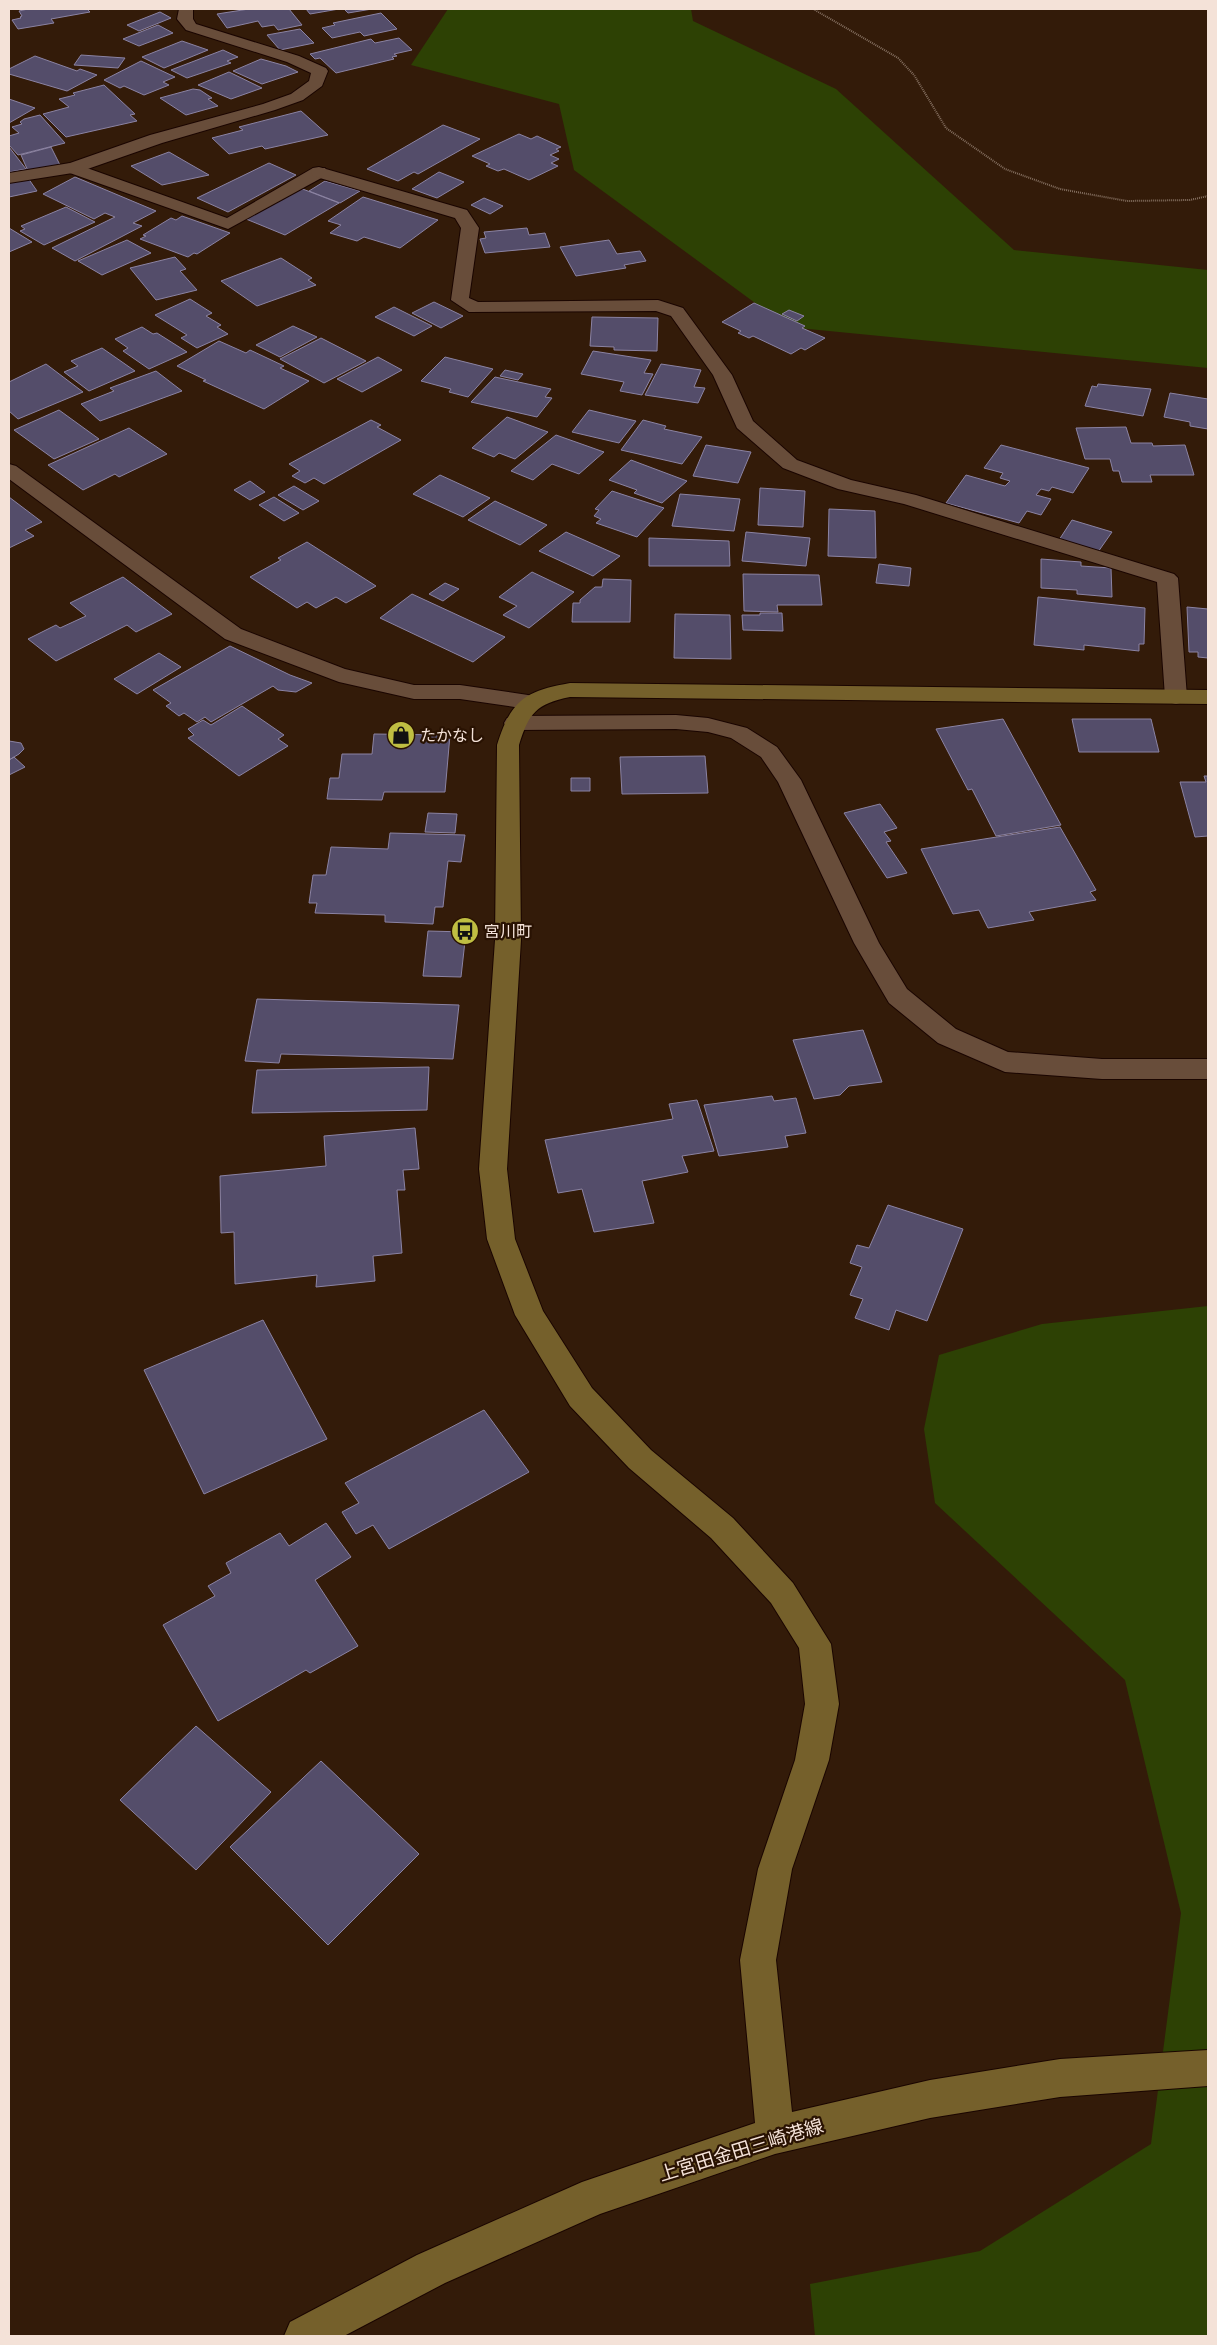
<svg xmlns="http://www.w3.org/2000/svg" width="1217" height="2345" font-family="'Fira Sans','Noto Sans JP',sans-serif">
<style>
.green{fill:#2d4104}
.building{fill:#544d6a;stroke:#8b83a3}
.lines{fill:none;stroke-linecap:round;stroke-linejoin:round}
.lane-casing{stroke:#1a0500;stroke-width:2}
.street-casing{stroke:#1a0500;stroke-width:2}
.secondary-casing{stroke:#1a0500;stroke-width:2}
.path{stroke:#857061;stroke-width:2;stroke-dasharray:1 1;stroke-linecap:butt}
.lane{fill:#684d3a;fill-rule:evenodd}
.street{fill:#684d3a;fill-rule:evenodd}
.secondary{fill:#75602b;fill-rule:evenodd}
.labels{text-anchor:middle;dominant-baseline:central;stroke-width:4.5;stroke-linejoin:round;paint-order:stroke}
.poi-label{font-size:16px;fill:#f4e2d8;stroke:#291202;text-anchor:start}
.near-street-label{font-size:19px;fill:#f4e2d8;stroke:#291202}
</style>
<rect width="100%" height="100%" fill="#331b09"/>
<path class="green" d="M448,9H691L693,21L836,89L1014,250L1208,270V368L788,327L574,170L559,104L411,65Z
M1208,1306V2336H815L810,2284L980,2251L1151,2144L1181,1913L1125,1680L935,1503L924,1429L939,1355L1042,1324Z"/>
<path class="building" d="M28,9H87L90,12L51,19L54,23L18,29L12,20L21,18L20,17L22,16L19,11Z
M249,9H289L302,25L278,30L274,25L262,27L258,21L227,28L217,14Z
M306,9H339L310,14Z
M344,9H372L348,13Z
M160,12L171,18L139,31L127,25Z
M381,13L397,29L364,36L360,32L332,38L322,28L335,25L333,23Z
M158,25L173,33L139,46L123,39Z
M300,29L314,43L280,50L267,35Z
M399,38L412,50L394,54L397,56L392,57L394,59L336,73L320,58L315,59L310,54L371,39L375,43Z
M182,41L208,50L164,68L142,57Z
M223,50L238,57L227,61L231,63L187,78L171,70Z
M81,55L125,58L118,68L74,65Z
M35,56L77,71L80,69L97,75L67,91L9,74V69Z
M261,59L286,66L298,72L262,84L233,71Z
M141,61L175,77L163,82L169,85L144,95L124,86L120,88L104,80Z
M229,72L262,88L231,99L198,85Z
M104,85L135,114L130,115L137,121L66,137L43,114L69,107L59,99L75,95L73,93Z
M193,89L200,90L212,98L208,99L218,106L186,115L160,98Z
M9,99L35,108L9,123Z
M301,111L328,135L265,149L262,146L229,154L212,138L243,130L239,127Z
M40,115L65,143L18,155L9,145V136L19,133L12,127L22,124L20,122L24,119Z
M443,125L480,139L418,174L414,172L398,181L367,169Z
M519,134L531,139L537,136L561,147L556,149L559,151L550,155L559,159L551,163L558,166L529,180L504,169L498,171L486,166L490,164L472,156Z
M9,147L26,169L9,172Z
M51,147L60,165L28,171L21,155Z
M169,152L188,163L209,175L162,185L131,166Z
M269,163L296,175L228,212L197,198Z
M439,172L464,182L437,198L412,189Z
M75,177L156,211L133,223L142,226L75,261L52,248L115,217L105,213L94,219L43,194Z
M28,178L37,191L9,197V182Z
M325,181L360,191L340,203L309,191Z
M300,188L339,203L285,235L246,219Z
M363,197L438,220L400,248L364,237L357,241L330,233L341,225L328,221Z
M484,198L503,206L490,214L471,205Z
M66,207L95,222L44,245L20,231L25,229L21,226Z
M182,216L230,233L197,254L194,253L188,257L140,239L146,236L143,235L171,218L176,220Z
M9,228L32,242L9,252Z
M527,228L529,235L545,233L550,247L485,253L480,239L486,238L484,232Z
M127,240L151,253L102,275L78,261Z
M609,240L617,254L640,251L646,261L624,265L626,268L576,276L560,247Z
M175,257L186,269L180,271L197,290L156,300L130,268Z
M281,258L312,278L308,280L316,285L257,306L221,281Z
M190,299L212,313L206,316L221,325L217,327L228,334L197,348L181,338L187,335L155,315Z
M434,302L463,316L441,328L412,313Z
M754,303L805,326L802,328L825,338L805,350L801,348L791,354L753,336L749,338L738,333L741,331L722,322Z
M394,307L432,326L414,336L375,317Z
M789,310L804,316L797,321L782,314Z
M592,317L658,318L657,351L614,350V347L590,346Z
M293,326L317,337L280,357L256,345Z
M142,327L153,334L157,333L187,352L149,369L123,351L128,348L115,339Z
M321,338L366,361L324,383L280,359Z
M219,341L246,353L250,350L284,366L280,368L309,381L264,409L203,381L206,380L177,366Z
M102,348L135,371L89,391L64,372L78,366L71,361Z
M593,351L651,360L644,373L653,374L642,395L620,391L624,382L581,374Z
M378,357L402,370L362,392L337,379Z
M445,357L493,369L468,397L449,392L451,389L421,381Z
M46,364L83,392L18,419L9,411V382Z
M661,364L701,370L694,387L705,388L698,403L645,395Z
M505,370L523,374L518,380L500,376Z
M156,371L182,391L100,421L81,404L114,391L110,388Z
M495,377L551,389L545,397L552,398L537,417L471,402Z
M1098,384L1151,389L1143,416L1085,406L1092,386L1097,387Z
M1170,393L1208,399V429L1190,426V422L1164,417Z
M59,410L99,439L54,459L14,430Z
M589,410L636,421L619,443L572,432Z
M507,417L548,432L515,459L499,453L494,457L472,448Z
M371,420L381,425L377,427L401,440L324,484L314,478L305,483L292,476L300,471L289,464Z
M643,420L666,426L664,429L702,437L682,464L621,450Z
M1126,427L1131,443H1152L1153,446L1185,445L1194,475H1150L1152,482H1122L1119,471H1113L1110,459H1085L1076,428Z
M129,428L167,454L119,477L115,474L83,490L48,465Z
M556,435L604,452L579,474L552,464L533,480L511,471Z
M706,445L751,452L738,483L693,476Z
M1001,445L1089,468L1073,493L1052,487L1049,491L1041,489L1036,495L1051,499L1041,515L1027,511L1019,523L946,503L966,475L1005,486L1010,481L1000,478L1003,473L984,468Z
M631,460L687,481L662,503L634,493L637,490L609,480Z
M440,475L490,498L463,517L413,494Z
M250,481L265,492L250,500L234,490Z
M294,486L319,501L303,510L278,495Z
M760,488L805,491L803,527L758,525Z
M612,491L664,508L637,537L596,523L601,519L594,516L599,510L595,509Z
M680,494L740,499L734,531L672,526Z
M9,497L42,522L25,530L34,536L9,548Z
M274,497L299,513L284,521L259,505Z
M495,501L547,525L520,545L468,520Z
M829,509L875,511L876,558L828,556Z
M1072,520L1112,532L1098,552L1059,540Z
M566,532L620,556L593,576L539,551Z
M746,532L810,538L806,566L742,561Z
M649,538L729,541L730,566H649Z
M307,542L376,586L346,603L336,597L316,608L307,602L297,608L250,577L281,560L278,558Z
M1041,559L1081,562V566L1111,568L1112,597L1077,594V590L1041,588Z
M879,564L911,568L909,586L876,583Z
M532,572L574,592L529,628L503,615L517,606L499,597Z
M743,574L819,575L822,605H777L778,612L744,611Z
M123,577L172,614L136,632L127,625L56,661L28,639L56,625L60,628L86,616L70,603Z
M603,579L631,580L630,622H572L573,603H580V600L595,587H602Z
M445,583L459,589L443,601L429,594Z
M412,594L505,637L473,662L380,618Z
M1038,597L1145,608L1144,644H1139V651L1084,645V650L1034,645Z
M1187,607L1208,609V658L1198,657V652H1189Z
M760,613H782L783,631L743,630L742,615H760Z
M675,614L730,615L731,659L674,658Z
M230,646L290,675L312,683L296,692L278,690L273,686L211,722L205,717L197,722L184,713L179,716L166,706L171,703L153,690Z
M159,653L181,667L137,694L114,679Z
M242,706L284,735L278,739L288,746L239,776L188,738L194,735L188,729L203,720L211,725Z
M1003,719L1061,825L996,836L972,789L968,790L936,729Z
M1072,719H1151L1159,752H1079Z
M374,734L450,735L445,792H384L382,800L327,799L330,778H339L342,754H372Z
M9,741L21,743L24,749L19,754L9,760Z
M705,756L708,793L622,794L620,757Z
M14,757L25,767L9,775V760Z
M1204,776H1208V836L1195,837L1180,782H1206Z
M571,778H590V791H571Z
M880,804L897,828L884,832L891,841L886,842L907,873L887,878L844,813Z
M428,813L457,814L455,833L425,832Z
M1060,827L1096,890L1090,892L1096,900L1029,912L1034,920L988,928L979,910L953,914L921,849Z
M390,833L465,835L461,862L448,861L443,907H435L433,924L385,922V915L315,913L317,903H309L313,875H326L331,847L388,849Z
M428,931L466,932L461,977L423,976Z
M257,999L459,1005L453,1059L281,1054L279,1063L245,1061Z
M863,1030L882,1082L849,1086L840,1095L814,1099L793,1040Z
M429,1067L427,1110L252,1113L257,1070Z
M772,1096L774,1101L796,1098L806,1133L785,1136L788,1147L719,1156L704,1105Z
M697,1100L714,1151L682,1156L688,1172L642,1181L654,1223L594,1232L582,1189L558,1193L545,1140L673,1119L669,1104Z
M415,1128L419,1169L403,1170L405,1190H397L402,1253L373,1256L375,1281L316,1287L317,1275L235,1284L234,1232L221,1233L220,1176L326,1166L324,1136Z
M888,1205L963,1229L927,1321L896,1310L889,1330L855,1318L863,1299L850,1295L862,1267L850,1263L857,1245L869,1248Z
M263,1320L327,1439L204,1494L144,1370Z
M484,1410L529,1472L389,1549L373,1525L356,1534L342,1512L359,1503L345,1483Z
M326,1523L351,1557L315,1580L358,1646L310,1673L306,1670L218,1721L163,1625L215,1596L208,1586L231,1573L226,1563L280,1533L289,1546Z
M196,1726L271,1792L196,1870L120,1800Z
M321,1761L419,1854L328,1945L230,1847Z"/>
<g class="lines">
<g class="lane-casing">
<path id="lane" d="M73,163L227,218L313,168H325L327,172L325,176L228,229L67,172L65,168L67,164Z"/>
</g>
<g class="street-casing">
<path id="street" d="M179,9H193V19L196,24L299,56L326,68L328,71L322,86L303,100L275,110L162,143L79,172L9,183V173L70,163L150,135L263,104L291,94L309,81L311,73L287,62L186,30L177,19Z
M319,167L467,210L479,228L469,298L478,302L658,300L683,308L732,375L753,421L797,460L851,480L916,495L1174,574L1178,578L1187,697L1184,702L1176,704L1168,702L1165,697L1157,582L904,504L838,489L783,468L737,428L713,375L671,316L656,311L469,312L451,300L461,228L455,218L313,176L311,172L313,168Z
M9,464L16,466L241,629L345,669L414,685H460L528,695L536,697L539,702L536,707L528,709L460,699H414L339,682L225,639L9,479Z
M676,715L708,718L747,728L777,747L801,780L879,943L907,989L956,1029L1008,1052L1102,1059H1208V1079H1102L1005,1072L938,1043L889,1003L854,943L778,782L761,757L731,738L708,732L676,729L515,730L507,728L504,723L507,718L515,716Z"/>
</g>
<g class="secondary-casing">
<path id="secondary" d="M570,683L1208,690V704L570,697C536,704 529,713 519,745L521,940L507,1169L515,1239L543,1311L592,1388L651,1450L733,1518L793,1583L831,1644L839,1704L829,1760L792,1869L776,1960L792,2112L930,2080L1060,2059L1208,2050V2086L1060,2097L930,2118L775,2154L600,2214L445,2283L344,2336H284L290,2322L417,2255L582,2182L755,2123L740,1960L758,1869L795,1760L805,1704L799,1648L771,1603L711,1538L629,1468L570,1406L515,1315L487,1239L479,1169L495,940L497,745C511,700 525,691 570,683Z"/>
</g>
<path class="path" d="M813,9L898,58L914,75L946,128L1005,169L1060,189L1127,201L1190,200L1208,196"/>
<use href="#lane" class="lane"/>
<use href="#street" class="street"/>
<use href="#secondary" class="secondary"/>
</g>
<defs>
<g id="shop-disc" transform="scale(1.4375)"><circle r="9.5" fill="#bfbe42" stroke="#291202"/><path d="M-5-2.5h2.3a2.7 3.5 0 0 1 5.4 0H5L5.5 6h-11ZM-1.5-2.5h3a1.5 2.3 0 0 0-3 0Z" fill="#111"/></g>
<g id="bus-disc" transform="scale(1.4375)"><circle r="9.5" fill="#bfbe42" stroke="#291202"/><path d="M-5-6H5V4H4V6H2V4H-2V6H-4V4H-5ZM-3.5-4V0h7V-4ZM-3.5 1.2v1.5H-2V1.2ZM2 1.2v1.5H3.5V1.2Z" fill="#111"/></g>
</defs>
<g fill-rule="evenodd">
<use href="#shop-disc" x="401" y="735"/>
<use href="#bus-disc" x="465" y="931"/>
</g>
<g class="labels">
<g class="poi-label">
<text x="420" y="735">たかなし</text>
<text x="484" y="931">宮川町</text>
</g>
<g class="near-street-label">
<text transform="translate(741 2150) rotate(-17)">上宮田金田三崎港線</text>
</g>
</g>
<rect width="1217" height="2345" fill="none" stroke="#f4e2d8" stroke-width="20"/>
</svg>
